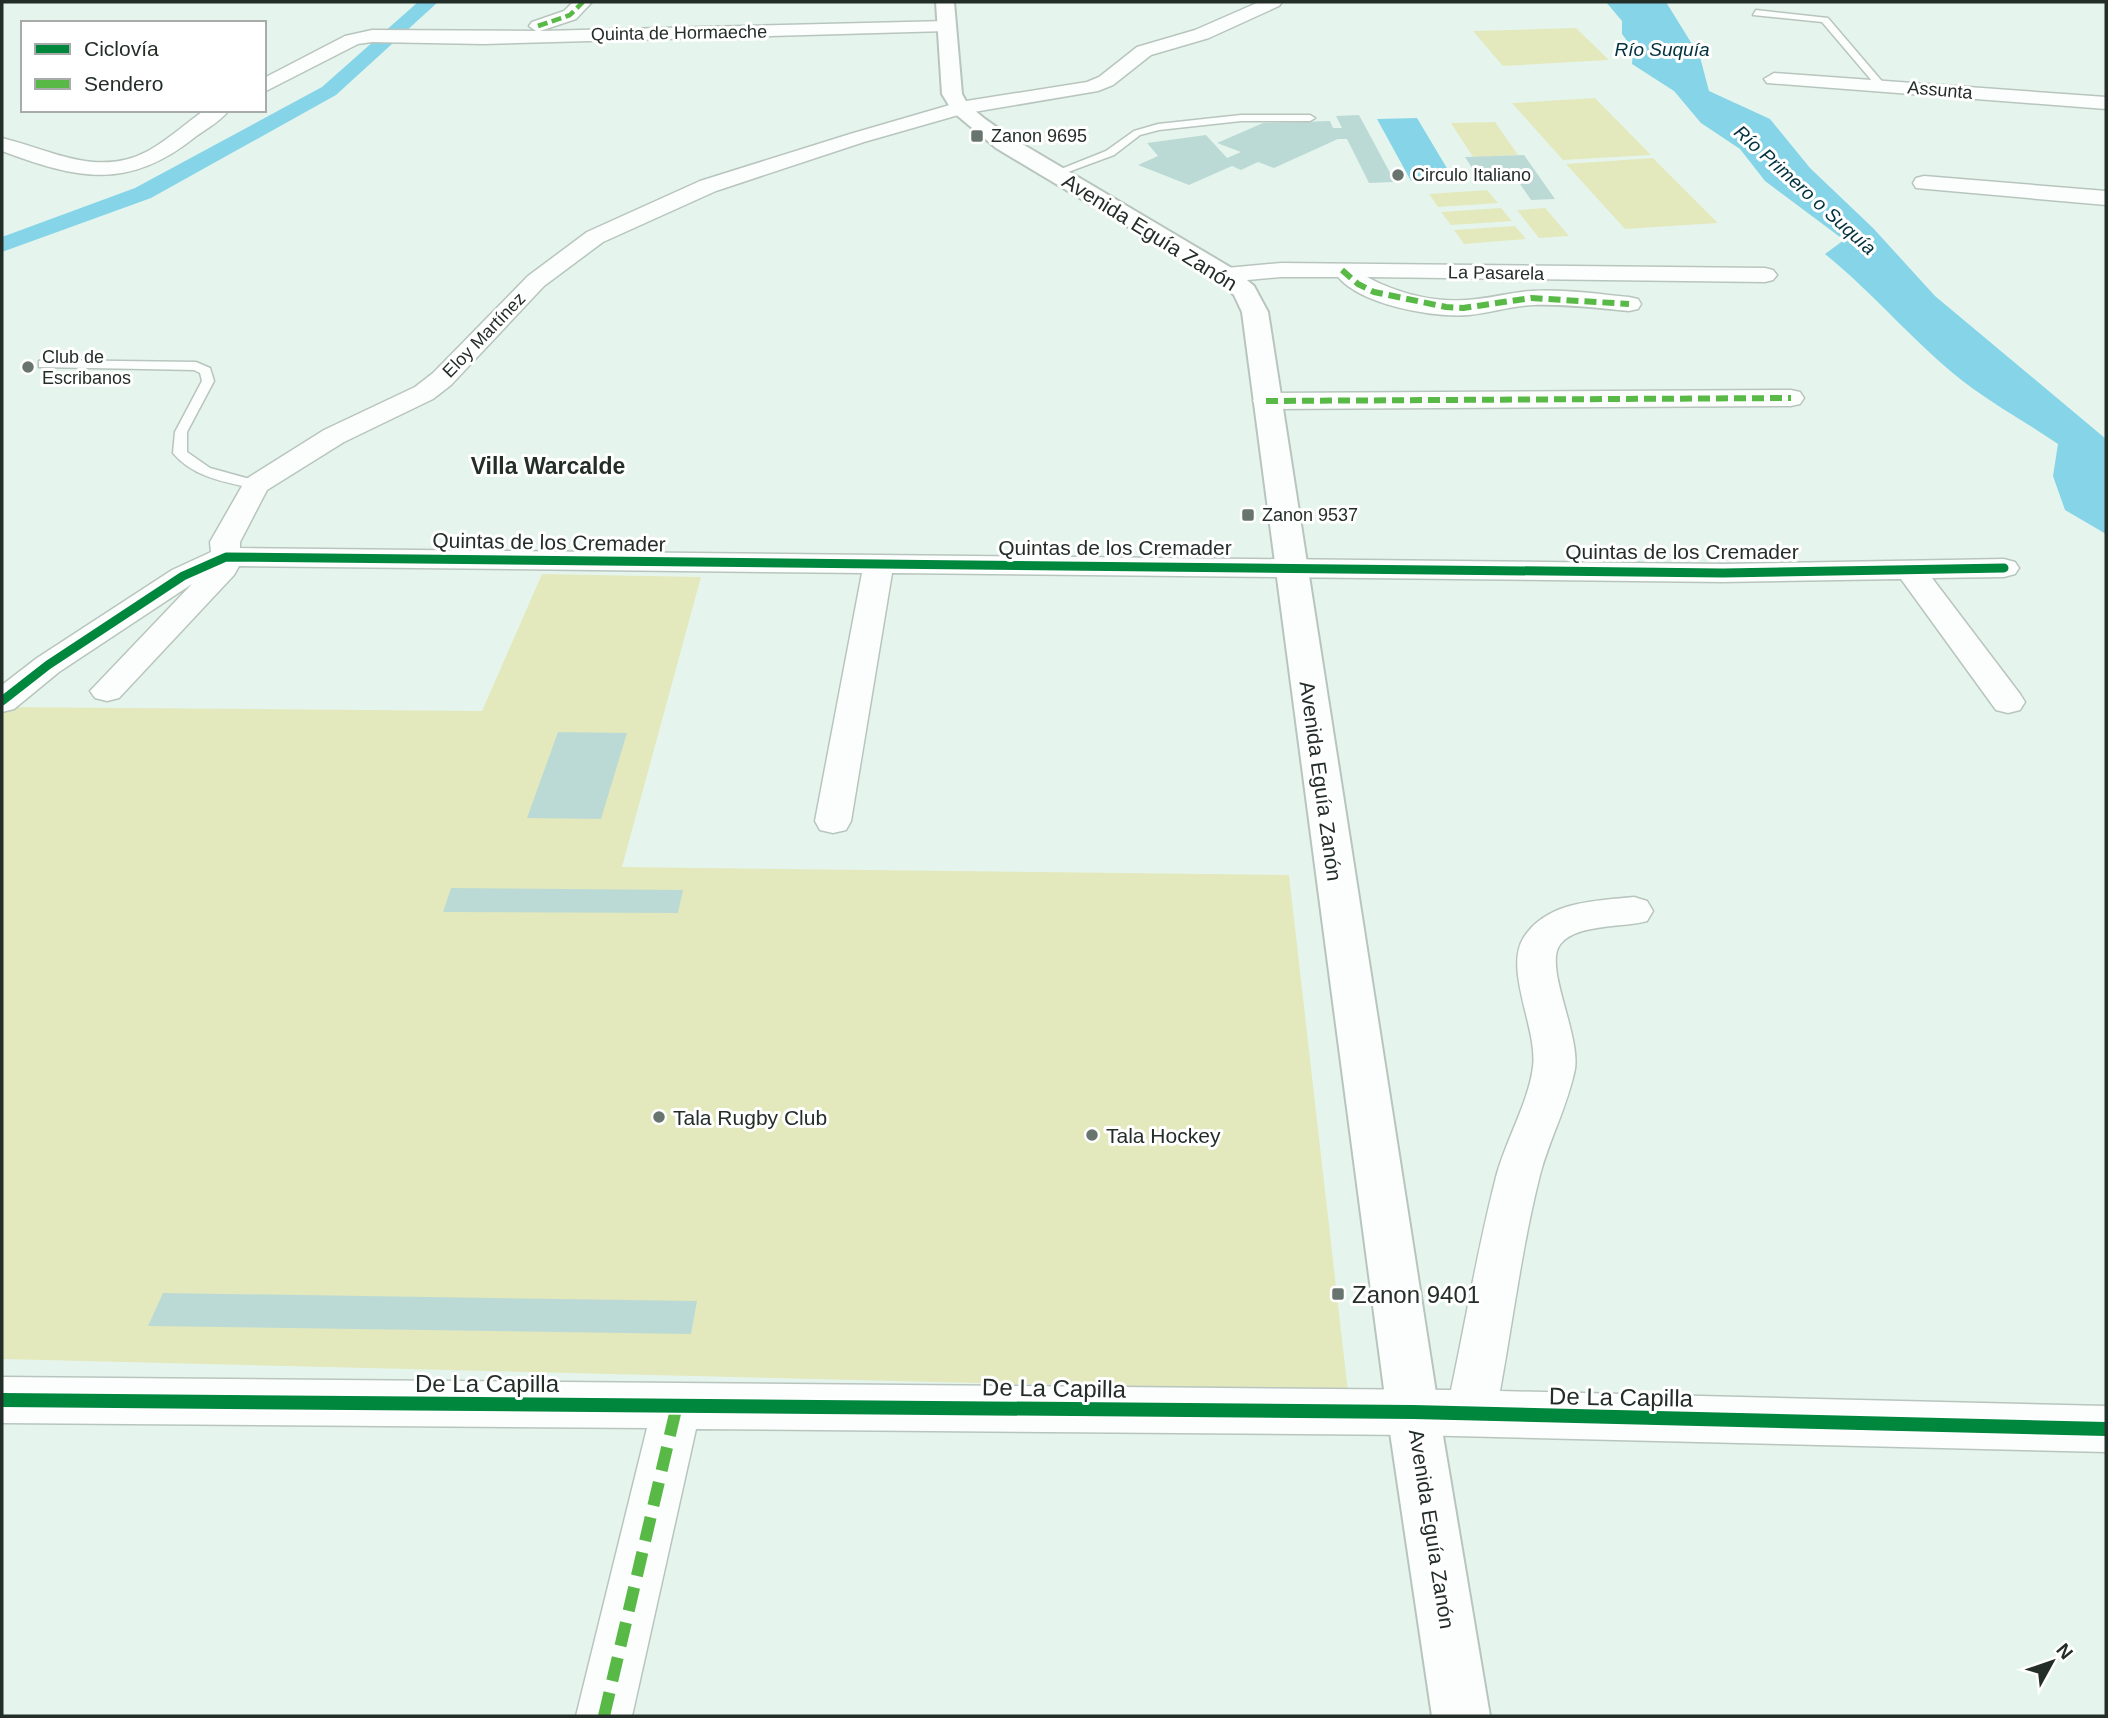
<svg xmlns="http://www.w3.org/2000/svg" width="2108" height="1718" font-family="Arial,sans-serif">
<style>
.green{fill:#e3e9bd}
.water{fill:#86d4e7}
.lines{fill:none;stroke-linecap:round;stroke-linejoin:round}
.canal{fill:#86d4e7;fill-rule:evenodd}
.building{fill:#bcdad5}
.lane-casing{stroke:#b8c5be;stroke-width:3}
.street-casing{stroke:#b8c5be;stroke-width:3}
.secondary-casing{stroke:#b8c5be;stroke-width:4}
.lane{fill:#fbfefc;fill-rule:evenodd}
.street{fill:#fbfefc;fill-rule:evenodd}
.secondary{fill:#fbfefc;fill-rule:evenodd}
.quiet-far2{stroke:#58b947;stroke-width:4.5;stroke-dasharray:10 4.5;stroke-linecap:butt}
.quiet-far1{stroke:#58b947;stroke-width:6;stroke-dasharray:12 6;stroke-linecap:butt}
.quiet{stroke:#58b947;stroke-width:12;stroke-dasharray:24 12;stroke-linecap:butt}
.cycleway-far1-casing{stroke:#fff;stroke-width:12}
.cycleway-casing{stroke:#fff;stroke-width:18}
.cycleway-far1{stroke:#00873e;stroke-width:9}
.cycleway{stroke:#00873e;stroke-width:14}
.poi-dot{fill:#68746e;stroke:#fff;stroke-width:2.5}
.labels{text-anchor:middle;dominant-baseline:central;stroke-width:6;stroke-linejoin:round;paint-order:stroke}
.far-street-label{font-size:18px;fill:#242e29;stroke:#fff}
.far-poi-label{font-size:18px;fill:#242e29;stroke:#fff;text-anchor:start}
.far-water-label{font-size:19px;font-style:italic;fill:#00313e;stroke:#fff}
.street-label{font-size:21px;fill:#242e29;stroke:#fff}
.poi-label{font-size:21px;fill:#242e29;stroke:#fff;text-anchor:start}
.far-district-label{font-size:23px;font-weight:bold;fill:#242e29;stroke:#fff}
.near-poi-label{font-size:24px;fill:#242e29;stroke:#fff;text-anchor:start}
.near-street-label{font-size:24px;fill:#242e29;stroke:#fff}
</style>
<rect width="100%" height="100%" fill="#e5f5ed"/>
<path class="green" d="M1576,28L1609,60L1503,66L1473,31Z
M1595,98L1651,155L1563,160L1512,103Z
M1495,122L1518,155L1473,157L1451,123Z
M1653,158L1718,223L1625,229L1566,164Z
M1487,190L1498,203L1438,207L1429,194Z
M1501,208L1512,221L1451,225L1441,212Z
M1546,208V209L1569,236L1539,238L1517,210Z
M1515,226L1526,239L1464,244L1454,230Z
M542,574L701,577L622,867L1289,875L1348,1392L2,1359V707L482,711Z"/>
<path class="water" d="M1606,2H1666L1700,57L1709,91L1770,119L1810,168L1873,228L1935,296L2106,439V534L2065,510L2053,476L2058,444C2030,425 2000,408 1972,388C1919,349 1877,296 1825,254L1844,240L1765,181L1740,149L1701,123L1674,91L1632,64L1633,49L1622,34V21Z
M1417,118L1454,180L1411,181L1377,119Z"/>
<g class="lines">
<path class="canal" d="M418,2H438L336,95L151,198L2,252V237L135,188L322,87Z"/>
</g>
<path class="building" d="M1359,115L1395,182L1369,183L1347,139H1338L1274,168L1258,162L1241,170L1232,166L1189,185L1138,165L1158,156L1147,143L1206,135L1227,158L1241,152L1217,143L1263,123L1330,121L1333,128H1342L1336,116Z
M1524,155L1555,199L1531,200L1511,171H1492L1496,177L1481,182L1465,157Z
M558,732L627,733L601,819L527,818Z
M451,888L683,890L678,913L443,912Z
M163,1293L697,1301L691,1334L148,1326Z"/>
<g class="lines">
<g class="lane-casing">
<path id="lane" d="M1756,10L1828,18L1886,86L1878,88L1822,22L1753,15Z
M1241,115H1310L1315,118L1310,121H1241L1159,130L1140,135L1114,155L1060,175L1051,173L1106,151L1134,131L1158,124Z
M43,360L196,362L210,368L214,381L187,432V452L210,468L261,482L263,485L256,489C226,482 194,478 173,453L175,432L202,381L200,373L194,370L39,367V361Z"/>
</g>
<g class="street-casing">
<path id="street" d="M573,2H592L576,19L540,31L947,21L956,26L947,31L484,44L372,42L358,44L264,92V78L345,36L372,30L536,31L529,26L532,22L564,11Z
M1259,2H1282L1279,6L1209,38L1151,55L1113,85L1098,91L962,114L864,142L716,191L603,242L544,286L451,385L433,399L344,442L267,490L240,542V548L1723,564L2004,559L2015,562L2019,568L2015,574L2004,577L1932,578L2020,694L2025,702L2020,710L2008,713L1996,710L1901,579L1723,582L892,573L851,821L846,830L833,833L820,830L815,821L862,573L239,566L234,575L119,698L107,701L95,698L90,691L192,584L59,672L14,709L2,712V685L37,658L172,570L211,552L210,542L246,479L324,430L415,387L433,373L528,276L587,232L700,181L850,134L960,102L1087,82L1099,77L1137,47L1195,30Z
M1774,73L2106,97V109L1767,83L1764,79Z
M205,110H229C221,121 206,129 195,137C128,191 77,179 2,151V138C51,150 98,178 148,151C168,140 186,123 205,110Z
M1924,176L2106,191V205L1916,188L1913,183L1916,178Z
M1281,263L1765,268L1773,270L1777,275L1773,280L1765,282L1367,277C1400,295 1440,304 1477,299C1495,297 1513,292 1531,291C1564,289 1597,294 1629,297L1638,299L1641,304L1638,309L1629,311C1597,308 1565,304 1533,305C1511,306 1490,313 1469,315C1433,318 1362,305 1338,277H1281L1226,282L1218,280L1214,275L1218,270L1226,268Z
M1791,390L1800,392L1804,398L1800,404L1791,406L1266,409L1257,407L1253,401L1257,395L1266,393Z
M1634,897L1647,901L1653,911L1647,921C1624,928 1570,923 1558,948C1547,973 1580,1035 1575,1069C1568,1105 1549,1140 1540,1175C1522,1246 1513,1320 1500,1391L2106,1406V1452L1413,1435L696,1429L632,1716H576L647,1428L2,1423V1377L1451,1390C1466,1319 1478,1247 1496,1177C1505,1142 1529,1101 1533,1067C1538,1029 1503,969 1524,937C1548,901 1595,901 1634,897Z"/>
</g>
<g class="secondary-casing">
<path id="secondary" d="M936,2H954L962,94L968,105L985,119L1012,138L1235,270L1254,286L1268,312L1439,1412L1490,1716H1432L1387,1412L1242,312L1234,295L1217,280L996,148L953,112L942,94Z"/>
</g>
<use href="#lane" class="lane"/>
<use href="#street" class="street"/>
<use href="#secondary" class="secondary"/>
<path class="quiet-far2" d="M538,26L570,15L583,2"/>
<path class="quiet-far1" d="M1342,270L1358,284L1374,292L1446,307L1463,308L1531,298L1629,304
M1266,401L1791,398"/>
<path class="quiet" d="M604,1716L677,1405"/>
<g class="cycleway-far1-casing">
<path id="cycleway-far1" d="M2,701L48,665L183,576L226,557L1723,573L2004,568"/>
</g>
<g class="cycleway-casing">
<path id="cycleway" d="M2,1400L1413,1412L2106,1429"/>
</g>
<use href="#cycleway-far1" class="cycleway-far1"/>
<use href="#cycleway" class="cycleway"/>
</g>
<g class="poi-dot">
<rect x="970" y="129" width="14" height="14" rx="3.5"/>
<circle cx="1398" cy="175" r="7"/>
<circle cx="28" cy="367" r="7"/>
<rect x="1241" y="508" width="14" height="14" rx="3.5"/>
<circle cx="659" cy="1117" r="7"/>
<circle cx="1092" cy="1135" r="7"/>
<rect x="1331" y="1287" width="14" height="14" rx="3.5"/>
</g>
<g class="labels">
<g class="far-street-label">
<text transform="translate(679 33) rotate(-1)">Quinta de Hormaeche</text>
<text transform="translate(1940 90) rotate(5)">Assunta</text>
<text transform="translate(1496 273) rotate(1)">La Pasarela</text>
<text transform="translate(484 335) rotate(-46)">Eloy Martínez</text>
</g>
<g class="far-poi-label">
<text x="991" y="136">Zanon 9695</text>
<text x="1412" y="175">Circulo Italiano</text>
<text x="42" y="357">Club de<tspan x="42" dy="21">Escribanos</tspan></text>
<text x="1262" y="515">Zanon 9537</text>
</g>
<g class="far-water-label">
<text x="1662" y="49">Río Suquía</text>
<text transform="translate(1805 190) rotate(42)">Río Primero o Suquía</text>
</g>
<g class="street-label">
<text transform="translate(1150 232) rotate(32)">Avenida Eguía Zanón</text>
<text transform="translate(549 542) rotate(1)">Quintas de los Cremader</text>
<text x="1115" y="547">Quintas de los Cremader</text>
<text x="1682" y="551">Quintas de los Cremader</text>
<text transform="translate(1321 781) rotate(82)">Avenida Eguía Zanón</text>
<text transform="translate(1432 1529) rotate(81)">Avenida Eguía Zanón</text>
</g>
<g class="poi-label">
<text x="673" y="1117">Tala Rugby Club</text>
<text x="1106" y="1135">Tala Hockey</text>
</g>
<g class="far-district-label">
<text x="548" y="466">Villa Warcalde</text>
</g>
<g class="near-poi-label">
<text x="1352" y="1294">Zanon 9401</text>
</g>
<g class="near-street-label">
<text x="487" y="1383">De La Capilla</text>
<text transform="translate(1054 1388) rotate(1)">De La Capilla</text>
<text transform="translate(1621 1397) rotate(1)">De La Capilla</text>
</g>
</g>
<rect width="2108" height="1718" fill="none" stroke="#242e29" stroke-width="7"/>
<rect x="21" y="21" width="245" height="91" fill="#ffffff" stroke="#a7aba9" stroke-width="2"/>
<rect x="35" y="44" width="35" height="10" fill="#00873e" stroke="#a7aba9" stroke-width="2"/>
<text x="84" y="56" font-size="21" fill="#242e29">Ciclovía</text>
<rect x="35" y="79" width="35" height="10" fill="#58b947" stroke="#a7aba9" stroke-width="2"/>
<text x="84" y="91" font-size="21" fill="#242e29">Sendero</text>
<g transform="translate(2052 1662) rotate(50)" stroke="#ffffff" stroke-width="5" paint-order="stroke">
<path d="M0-5L12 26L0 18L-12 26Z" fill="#242e29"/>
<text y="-10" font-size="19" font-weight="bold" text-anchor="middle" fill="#242e29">N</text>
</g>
</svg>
